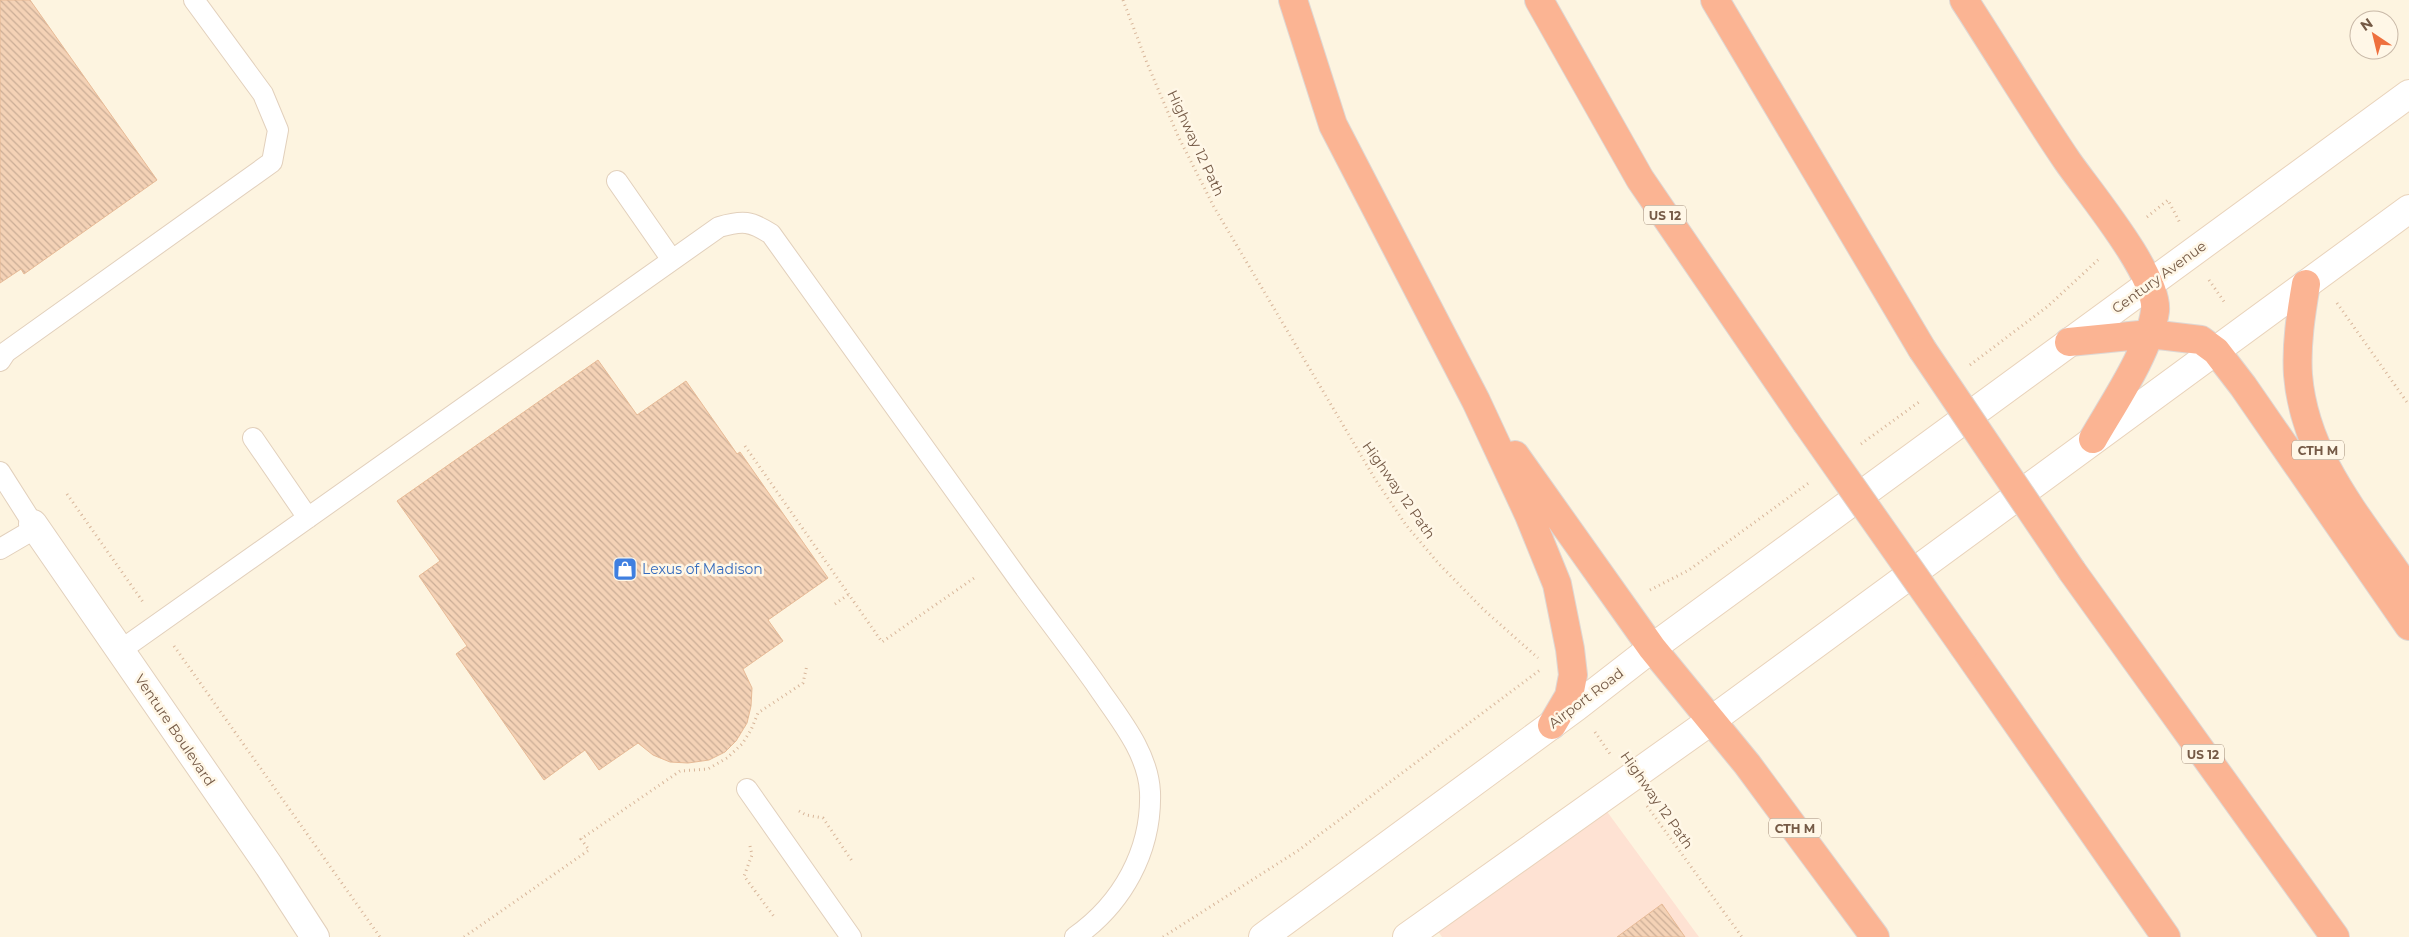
<svg xmlns="http://www.w3.org/2000/svg" width="2409" height="937" font-family="Montserrat,sans-serif">
<style>
.commercial{fill:#fee2d3}
.building{fill:url(#building-back-hatch);stroke:#e7ba96}
.lines{fill:none;stroke-linecap:round;stroke-linejoin:round}
.lane-casing{stroke:#e2d0bc;stroke-width:22}
.street-casing{stroke:#e2d0bc;stroke-width:30}
.secondary-casing{stroke:#e9d3bb;stroke-width:30}
.highway-casing{stroke:#ded7d3;stroke-width:30}
.path{stroke:#d8b69a;stroke-width:3;stroke-dasharray:1 4;stroke-linecap:butt}
.lane{stroke:#fff;stroke-width:20}
.street{stroke:#fff;stroke-width:28}
.secondary{stroke:#fff;stroke-width:28}
.highway{stroke:#fbb493;stroke-width:28}
.highway-bridge-casing{stroke:#ded7d3;stroke-width:30;stroke-linecap:butt}
.highway-bridge{stroke:#fbb493;stroke-width:28}
.labels{text-anchor:middle;dominant-baseline:central;stroke-width:5;stroke-linejoin:round;paint-order:stroke}
.shield{fill:#fff7e7;stroke:#9e8976;stroke-width:1}
.shield-label{font-size:12px;font-weight:bold;fill:#755a46}
.street-label{font-size:14px;fill:#755a46;stroke:#fff7e7}
.shop-label{font-size:14px;fill:#366cbe;stroke:#fff7e7;text-anchor:start}
</style>
<defs>
<pattern id="building-back-hatch" width="6" height="6" patternUnits="userSpaceOnUse" patternTransform="scale(1.25)"><rect width="6" height="6" fill="#f4d2b6"/><path d="M-1 5l2 2M0 0l6 6M5-1l2 2" fill="none" stroke="#caad96"/></pattern>
</defs>
<rect width="100%" height="100%" fill="#fdf4e0"/>
<path class="commercial" d="M1600,802L1699,937H1442L1431,921Z"/>
<path class="building" d="M0,0H30L157,180L24,274L21,269L0,283Z
M598,360L637,415L686,381L737,454L740,452L828,578L768,620L783,641L743,669L752,688L751,706L747,723L736,741L725,752L709,760L688,763L670,762L653,755L638,743L599,770L585,750L544,780L456,654L467,646L419,576L440,561L397,501Z
M1662,904L1685,937H1617Z"/>
<g class="lines">
<g class="lane-casing">
<path id="lane" d="M617,181L672,260
M0,361L6,352L272,162L278,130L263,94L194,0
M253,438L308,518
M0,472L33,524
M0,549L36,528
M121,650L719,227C743,220 751,221 771,234C851,346 931,458 1012,570C1039,608 1068,645 1095,683C1117,716 1148,751 1150,792C1152,851 1122,904 1075,937
M747,789L851,937"/>
</g>
<g class="street-casing">
<path id="street" d="M33,524L269,866L315,937"/>
</g>
<g class="secondary-casing">
<path id="secondary" d="M1263,937L1576,707L1652,648L2409,94
M1407,937L1712,720L2409,209"/>
</g>
<g class="highway-casing">
<path id="highway" d="M1293,0L1333,125L1476,401L1529,515L1557,584L1570,649L1573,675L1569,696L1552,725
M1539,0L1640,179L1806,422
M1715,0L1922,349
M1964,0C1999,54 2032,109 2068,162C2089,192 2159,276 2155,311C2150,350 2113,404 2093,439
M2306,284C2301,313 2296,345 2298,375C2305,461 2364,523 2409,591
M2069,342L2150,334L2201,340L2216,351L2243,386L2409,626
M1515,455L1652,648L1747,764L1875,937
M2072,571L2335,937
M1964,647L2166,937"/>
</g>
<path class="path" d="M1123,0L1147,63L1178,136L1214,207L1375,479L1406,525L1439,564L1484,610L1538,658
M2147,217L2168,200L2180,223
M2209,280L2225,303
M2337,303L2409,405
M1970,365L2047,307L2099,259
M1861,444L1919,402
M745,446L882,642L977,576
M67,494L143,602
M1650,590L1689,570L1810,482
M835,604L849,594
M174,646L380,937
M1595,732L1610,754
M1647,806L1742,937
M799,811L806,815L823,818L852,861
M750,846L752,855L744,876L775,918
M464,937L589,850L581,839L680,771L708,769L727,758L742,744L751,730L758,713L803,683L807,665
M1163,937L1299,850L1540,670"/>
<use href="#lane" class="lane"/>
<use href="#street" class="street"/>
<use href="#secondary" class="secondary"/>
<use href="#highway" class="highway"/>
<g class="highway-bridge-casing">
<path id="highway-bridge" d="M1922,349L2072,571
M1806,422L1964,647"/>
</g>
<use href="#highway-bridge" class="highway-bridge"/>
</g>
<defs>
<g id="shop-square" transform="scale(1.25)"><rect x="-9" y="-9" width="18" height="18" rx="4" fill="#3f7fe0" stroke="#fff7e7"/><path d="M-5-2.5h2.3a2.7 3.5 0 0 1 5.4 0H5L5.5 6h-11ZM-1.5-2.5h3a1.5 2.3 0 0 0-3 0Z" fill="#fff"/></g>
</defs>
<g fill-rule="evenodd">
<use href="#shop-square" x="625" y="569"/>
</g>
<g class="labels">
<g class="shield">
<rect x="1644" y="205.5" width="42" height="19" rx="4"/>
<rect x="2292" y="440.5" width="52" height="19" rx="4"/>
<rect x="2182" y="744.5" width="42" height="19" rx="4"/>
<rect x="1769" y="818.5" width="52" height="19" rx="4"/>
</g>
<g class="shield-label">
<text x="1665" y="215">US 12</text>
<text x="2318" y="450">CTH M</text>
<text x="2203" y="754">US 12</text>
<text x="1795" y="828">CTH M</text>
</g>
<g class="street-label">
<text transform="translate(1196 143) rotate(65)">Highway 12 Path</text>
<text transform="translate(2159 277) rotate(-36)">Century Avenue</text>
<text transform="translate(1399 490) rotate(55)">Highway 12 Path</text>
<text transform="translate(1586 698) rotate(-37)">Airport Road</text>
<text transform="translate(175 730) rotate(56)">Venture Boulevard</text>
<text transform="translate(1657 800) rotate(55)">Highway 12 Path</text>
</g>
<g class="shop-label">
<text x="642" y="569">Lexus of Madison</text>
</g>
</g>
<g transform="translate(2374 35) rotate(325)"><circle r="24" fill="#fff7e7" stroke="#c8b8a7"/>
<path d="M0-4L9 19L0 12L-9 19Z" fill="#ee703e"/>
<text y="-8" font-size="14" font-weight="bold" text-anchor="middle" fill="#755a46">N</text>
</g>
</svg>
